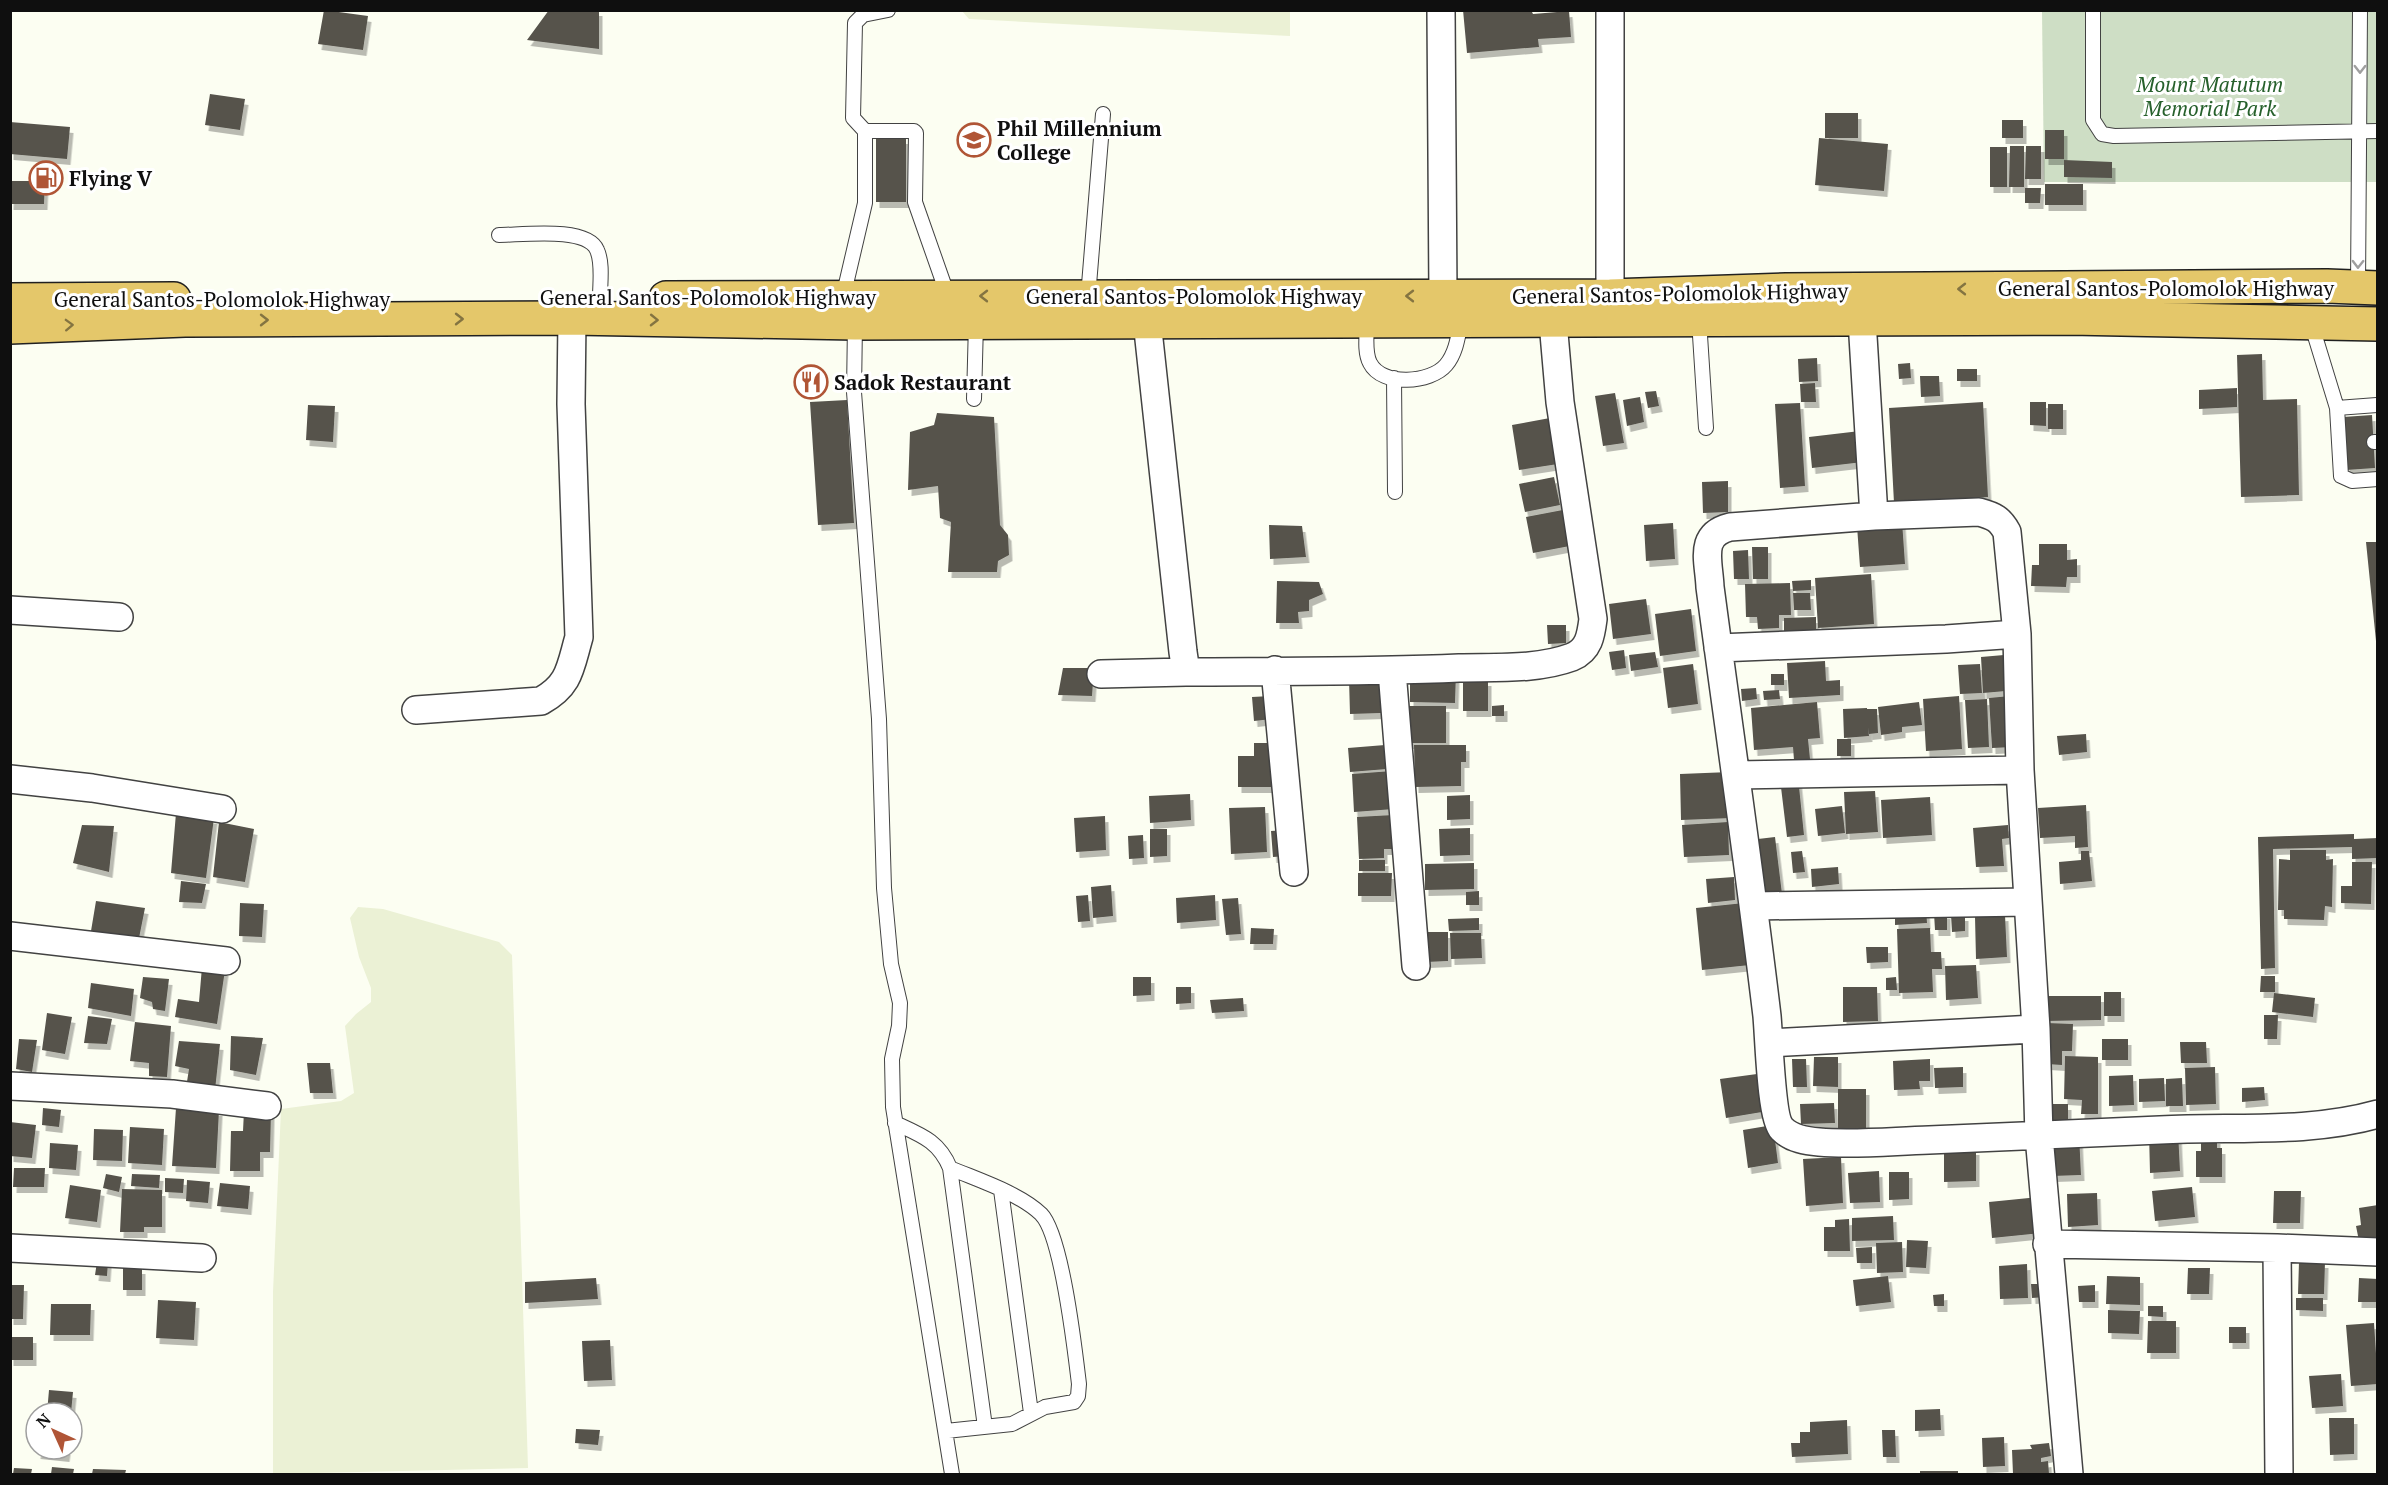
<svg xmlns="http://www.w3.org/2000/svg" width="2388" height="1485" font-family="'PT Serif',serif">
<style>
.farmland{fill:#ebf1d5}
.cemetery{fill:#cedec5}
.building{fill:#56534c;filter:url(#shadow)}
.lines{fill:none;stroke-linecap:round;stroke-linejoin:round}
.lane-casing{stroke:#424242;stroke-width:16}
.street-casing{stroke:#424242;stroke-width:30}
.highway-casing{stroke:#202020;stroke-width:36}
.lane{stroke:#fff;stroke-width:14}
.street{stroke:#fff;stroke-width:27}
.highway{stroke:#e4c76a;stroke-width:33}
.oneway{stroke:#9f9f9f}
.oneway2{stroke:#847441}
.labels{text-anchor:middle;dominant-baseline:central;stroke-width:6;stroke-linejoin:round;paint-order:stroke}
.park-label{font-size:21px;font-style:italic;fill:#26602b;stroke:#fff}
.poi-label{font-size:21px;font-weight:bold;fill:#0f0f0f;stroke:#fff;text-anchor:start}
.street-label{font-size:21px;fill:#0f0f0f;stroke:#fff}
</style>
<defs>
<filter id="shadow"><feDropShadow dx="3.5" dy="6" stdDeviation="0" flood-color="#0004"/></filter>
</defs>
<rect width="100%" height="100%" fill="#fcfef2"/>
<path class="farmland" d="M962,11H1290V36L969,19Z
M358,907L383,909L499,942L512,955L528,1468L273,1474V1292L281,1109L341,1101L354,1093L345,1026L356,1014L371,1002V988L359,957L350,918Z"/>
<path class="cemetery" d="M2042,11H2377V182H2044Z"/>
<path class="building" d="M324,10L368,16L363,50L318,44Z
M549,10H599V49L527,40Z
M1463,10H1531L1533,14L1569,11L1571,37L1538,39L1539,47L1467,53Z
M210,94L245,99L240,130L205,125Z
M1825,113H1858V138H1825Z
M2002,120H2023V138H2002Z
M10,122L70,127L67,159L10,154Z
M2045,130H2064V159H2045Z
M876,138H906V202H876Z
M1819,138L1888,144L1884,191L1815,185Z
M2010,146H2024V187H2009Z
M2026,146H2041V179H2025Z
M1990,147H2007V187H1990Z
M2064,160L2112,162V178L2064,177Z
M11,181H45L44,204H10Z
M2045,184H2083V205H2045Z
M2025,188H2041L2040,203H2025Z
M2262,354L2263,400L2297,399L2299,495L2241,497L2237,355Z
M1817,358L1818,381L1799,382L1798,359Z
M1910,363L1911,378L1899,379L1898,364Z
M1957,369H1977V381H1957Z
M1920,376H1939L1940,396L1921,397Z
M1815,383L1816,402H1801L1800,384Z
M2237,388V407L2199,409V390Z
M1656,391L1659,406L1648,408L1645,392Z
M1615,393L1624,443L1603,446L1595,396Z
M1640,397L1644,422L1627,426L1623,400Z
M847,400L854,523L818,525L810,402Z
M1983,402L1988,497L1894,503L1889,408Z
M2030,402H2046V426L2030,425Z
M1800,403L1805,486L1780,488L1775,404Z
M2048,404H2063V429H2048Z
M308,405L335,406L333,442L306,440Z
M937,413L994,417L1000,525L1008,535L1009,555L998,561L997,572H948L951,522L940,518L938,486L908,490L910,432L934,425Z
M2372,415L2375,468L2346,470L2343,417Z
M1550,418L1558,464L1519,470L1512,425Z
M1860,431L1863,462L1812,468L1809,437Z
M1554,477L1560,505L1525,512L1519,484Z
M1728,481V512L1703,513L1702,482Z
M1568,509L1575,545L1533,553L1526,517Z
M1902,521L1905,564L1860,567L1857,526Z
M1673,523L1675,559L1646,561L1644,525Z
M1269,525L1302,526L1306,557L1270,559Z
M2366,542H2378V640L2376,641Z
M2039,544H2067V560L2077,559V577H2067L2066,587L2031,586L2032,565H2039Z
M1752,547H1768V579H1753Z
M1748,550L1749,579H1734L1733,551Z
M1871,574L1874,624L1818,628L1815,578Z
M1811,580V590L1793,591L1792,581Z
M1277,581L1319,582L1323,594L1309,600V611L1298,612L1299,623H1276Z
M1790,583L1791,615H1779V628L1758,629L1757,617H1746L1745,584Z
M1793,593H1810L1811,610H1794Z
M1646,599L1651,634L1613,639L1609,604Z
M1691,609L1696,651L1660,656L1655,614Z
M1816,617V631L1784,633V618Z
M1547,625H1566V643L1548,644Z
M1624,650L1626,668L1612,670L1609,652Z
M1655,652L1658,667L1631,671L1629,655Z
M2004,655L2006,691L1983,693L1981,657Z
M1825,661L1826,681L1840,680V695L1789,698L1787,663Z
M1693,664L1698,704L1668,708L1663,668Z
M1980,664L1982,693L1960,694L1958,665Z
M1063,668H1094L1092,696L1058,695Z
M1410,671L1456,672L1455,703L1410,702Z
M1771,674H1784V685H1771Z
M1380,678L1381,713L1350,714L1349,679Z
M1463,680H1488V711H1463Z
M1756,688L1757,699L1742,701L1741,689Z
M1779,690L1780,699L1764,700L1763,691Z
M1271,696L1273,719L1254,721L1252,697Z
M1959,696L1962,749L1926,751L1923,699Z
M2010,696L2013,747L1992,748L1989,698Z
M1987,699L1989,747L1968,748L1965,700Z
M1817,702L1820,738L1808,739L1810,759L1794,760L1793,747L1754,750L1751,708Z
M1919,702L1922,725L1902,727V732L1881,735L1878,707Z
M1504,705V716H1492V706Z
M1409,706H1446V743H1409Z
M1867,708V709H1877L1878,733L1869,734L1868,727L1869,736L1844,738L1843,709Z
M2086,734L2087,752L2059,755L2057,736Z
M1837,739H1851V756H1837Z
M1254,743H1274V787H1238V756H1254Z
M1385,745L1387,769L1350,772L1348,748Z
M1414,745H1466V762H1461V786L1415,787Z
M1392,771L1394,809L1354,812L1352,774Z
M1730,772L1732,818L1681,820L1680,774Z
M1798,777L1804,835L1787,837L1780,779Z
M1875,791L1878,832L1846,834L1844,792Z
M1190,794L1191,820L1150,823L1149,796Z
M1470,795V819L1447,820V796Z
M1930,797L1932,835L1883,838L1881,800Z
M2086,805L2088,847L2075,848V836L2040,838L2038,808Z
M1842,806L1845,833L1818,836L1815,809Z
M1265,807L1267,852L1231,854L1229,808Z
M176,813L214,818L206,878L171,873Z
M1393,815L1395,849H1384V858L1359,859L1357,817Z
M1105,816L1106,850L1076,852L1074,818Z
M219,822L254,829L245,882L213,877Z
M1728,822L1729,855L1684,857L1682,825Z
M82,825L114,826L109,872L73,863Z
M2008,825L2009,838L2002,839L2004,866L1976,867L1973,828Z
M1470,828V855L1440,856L1439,829Z
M1150,829H1167V856L1150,857Z
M1285,830L1287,856L1273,857L1271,831Z
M2354,834V839L2378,838V858L2352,859V847L2273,849L2275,968L2261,969L2258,837Z
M1143,835L1144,858L1129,859L1128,836Z
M1775,837L1782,894L1765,896L1758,839Z
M2290,850H2326V860L2333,859L2332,907L2325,906L2324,920L2284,919V910H2278L2279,859L2290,860Z
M1802,851L1805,872L1793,873L1791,852Z
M2081,851H2089L2092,881L2060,884L2059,862L2081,860Z
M1359,860H1385V871H1359Z
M2352,862H2372L2371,904L2341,903V886H2352Z
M1474,863V889L1425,890V864Z
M1838,867L1839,884L1812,887L1811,869Z
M1358,873H1392L1391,896H1358Z
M1734,877L1735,900L1708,903L1706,879Z
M181,881L206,884L202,903L179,902Z
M1111,885L1113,916L1093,918L1091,887Z
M1479,891V905H1466V892Z
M1088,895L1090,921L1078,922L1076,896Z
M1215,895L1216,920L1177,923L1176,898Z
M1238,898L1241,934L1226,935L1222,899Z
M96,901L145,908L138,943L90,937Z
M240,903L264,904L262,937L239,936Z
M1744,903L1750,965L1702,970L1696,908Z
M1926,908L1927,923L1895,925V909Z
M1934,913H1947V930H1935Z
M1951,915H1965V931L1952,932Z
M2005,915L2007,957L1976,959L1975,917Z
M1479,918V930L1449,931L1448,919Z
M1251,928L1274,929L1273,944H1250Z
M1930,928L1931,952H1941L1942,969H1932L1933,992L1899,993L1897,929Z
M1426,932H1448V961L1426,962Z
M1450,933H1481L1482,958L1451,959Z
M1866,947H1888V962L1867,963Z
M1976,965L1978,998L1946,1000L1945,966Z
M202,967L225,970L217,1024L175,1017L178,999L199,1002Z
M2261,976H2275V992H2260Z
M143,977L169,979L165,1011L153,1009L152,1002L140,998Z
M1133,977H1151V995L1133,996Z
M1896,977L1897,990H1886V978Z
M91,983L134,989L131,1016L88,1008Z
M1176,987H1191V1003L1176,1004Z
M1843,987H1877L1878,1021L1843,1022Z
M2104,992H2121V1016H2104Z
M2274,993L2315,998L2313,1017L2272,1012Z
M2046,996H2101V1020L2046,1021Z
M1243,998L1244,1011L1212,1013L1210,1000Z
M47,1013L72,1017L65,1054L42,1050Z
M2264,1015H2278L2277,1039H2264Z
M88,1016L112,1019L107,1044L84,1043Z
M135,1022L171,1026L167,1077L149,1076V1063L130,1061Z
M2047,1023L2073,1024L2072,1051H2062V1065L2046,1064Z
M231,1036L263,1038L256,1075L230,1070Z
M19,1039L37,1040L32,1072L16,1069Z
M2102,1039H2128V1060H2102Z
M179,1041L220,1044L215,1090L186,1088L189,1069L175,1066Z
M2180,1042H2206L2207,1063H2181Z
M2065,1056L2098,1057V1114H2081L2082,1100L2064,1099Z
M1814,1057H1838V1087L1813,1086Z
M1792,1059H1806L1807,1087H1793Z
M1930,1059V1081H1919L1920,1089L1894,1090L1893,1061Z
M307,1063H330L333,1093H310Z
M1963,1067V1087L1935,1088L1934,1068Z
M2215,1067L2216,1104L2186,1105L2185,1068Z
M1757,1074L1762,1112L1726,1118L1720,1079Z
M2133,1075L2134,1105L2109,1106V1076Z
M2164,1078L2165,1101L2139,1102V1079Z
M2182,1078L2183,1106H2166V1079Z
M2264,1087L2265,1100L2242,1102V1088Z
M1838,1089H1866V1128L1838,1129Z
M1834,1103L1835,1123L1801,1124L1800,1104Z
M2049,1104H2068V1120L2050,1121Z
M43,1108L61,1110L59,1127L42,1125Z
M176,1108L219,1110L216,1168L172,1166Z
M244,1111L271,1112L270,1152H260V1171H230L231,1131H243Z
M10,1122L36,1125L32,1158L10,1156Z
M1773,1125L1778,1163L1748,1168L1743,1130Z
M130,1127L164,1129L162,1165L128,1163Z
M94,1129L123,1130L122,1161L93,1160Z
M2178,1131L2180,1171L2150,1173L2149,1132Z
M2079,1134L2081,1175L2052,1176L2051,1136Z
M2201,1138H2217V1148H2222V1177H2196V1151H2201Z
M50,1143L78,1145L76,1170L49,1168Z
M1944,1149H1976V1181L1944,1182Z
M1841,1157L1843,1203L1806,1206L1803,1159Z
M14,1168H45L44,1187H13Z
M1879,1171L1880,1202L1850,1203L1848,1173Z
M1889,1172H1909V1199L1889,1200Z
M106,1174L122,1177L119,1192L103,1188Z
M132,1174L160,1175L159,1188L131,1186Z
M165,1178L184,1179L183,1193L165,1192Z
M187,1180L210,1182L208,1203L186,1201Z
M220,1183L250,1186L248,1209L217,1206Z
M70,1185L101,1190L97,1222L65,1218Z
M2192,1187L2195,1217L2155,1221L2152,1191Z
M122,1189L162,1190V1227H144V1232H120Z
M2274,1191H2301L2300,1223H2273Z
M2097,1193L2098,1225L2068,1227L2067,1194Z
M2039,1197L2042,1233L1992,1238L1989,1202Z
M2378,1205V1238L2359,1241L2356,1226L2361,1225L2359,1208Z
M1893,1216L1894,1240L1852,1241V1218Z
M1849,1219L1850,1251H1824V1227H1835V1220Z
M1907,1240L1928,1241L1926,1268L1906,1267Z
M1902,1242L1903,1272L1877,1273L1876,1243Z
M1872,1247V1263H1857L1856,1248Z
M97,1262H108L107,1276L95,1275Z
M2299,1262H2325L2324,1294H2298Z
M2027,1264L2028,1298L2000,1299L1999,1266Z
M123,1268H142V1290H123Z
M2188,1268H2210L2209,1294H2187Z
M1888,1276L1891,1302L1856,1306L1853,1280Z
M2107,1276L2140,1277V1305L2106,1304Z
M596,1278L598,1299L525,1303V1282Z
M2359,1278L2378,1279V1302H2358Z
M2031,1284H2045L2046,1297L2032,1298Z
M10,1285H24L23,1319H10Z
M2095,1285V1302H2079L2078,1286Z
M1944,1294V1306H1934L1933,1295Z
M2296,1298H2323V1311L2296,1310Z
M158,1300L196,1302L194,1340L156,1338Z
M51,1304H91L90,1335H50Z
M2148,1306H2163V1317L2148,1316Z
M2108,1310L2140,1311L2139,1334L2108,1333Z
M2148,1321H2176V1353H2147Z
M2374,1323L2378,1384L2351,1386L2346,1325Z
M2229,1327H2246V1343H2229Z
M10,1337H33V1360H10Z
M610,1340L612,1380L584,1381L582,1341Z
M2341,1374L2343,1406L2312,1408L2309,1376Z
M49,1390L73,1392L71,1413H47Z
M1940,1409L1941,1430L1915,1431V1410Z
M2329,1418H2354V1454L2330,1455Z
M1847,1420L1848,1454L1792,1457L1791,1443H1800V1432H1810V1422Z
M576,1429L600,1430L598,1445L575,1443Z
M1882,1430H1895L1896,1457H1883Z
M2004,1437L2005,1466L1983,1467L1982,1438Z
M2049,1443L2051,1456L2041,1458V1462L2048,1461L2049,1474H2013L2012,1450L2032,1449L2030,1445Z
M38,1449H67L66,1456L37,1453Z
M52,1467L74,1469L73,1474H51Z
M14,1468L32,1469L31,1474H13Z
M93,1469L126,1470L125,1474H92Z
M1920,1471H1958V1474H1920Z"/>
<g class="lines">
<g class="lane-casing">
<path id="lane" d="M888,10L863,15L855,23L853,118L865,131H914L916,133L915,202L948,296
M2093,10V120L2102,134L2114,136L2378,131
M499,235C521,235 587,226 597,250C603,263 600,283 600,297
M2358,287L2360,10
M843,297L865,203V131
M1088,297L1103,114
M1699,320L1706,428
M1367,321C1367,334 1364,352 1370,363C1382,387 1431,383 1446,365C1456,353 1458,337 1461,321
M855,323L854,392L879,719L884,888L891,964L900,1003L899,1026L892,1059L893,1107L952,1474
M2311,323L2337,408L2341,476L2352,481L2378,479
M1394,378L1395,492
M974,399L976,323
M2337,408L2377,405
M2374,442H2378
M895,1123C921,1135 939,1141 950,1168L985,1427
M1001,1190L1031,1413
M946,1431L1012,1424L1045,1407L1074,1402L1078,1396L1079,1384C1075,1351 1062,1235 1041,1214C1019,1193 978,1180 950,1168"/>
</g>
<g class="street-casing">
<path id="street" d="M1441,10L1443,296
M1610,296V10
M1862,320L1874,516
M1147,321L1183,652L1186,672H1198C1285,671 1372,672 1459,668C1495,667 1537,670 1572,657C1589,650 1591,635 1593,619L1560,402L1553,322
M10,610L119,617
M1718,648L1946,639L2017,634
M1275,670L1294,872
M1392,671L1416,966
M1101,674L1186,672
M416,710L541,701C570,685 570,668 579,637L571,404L572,318
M1736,775L2020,770
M10,779L92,788L222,809
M1754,906L2028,902
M10,936L226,961
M1770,1043L2036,1029
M10,1086L172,1094L267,1106
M2047,1244L2277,1248L2378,1252
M10,1248L202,1258
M2277,1248L2279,1474
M2069,1474L2039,1136L2036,1029L2020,770L2017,634L2007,532C2000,519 1994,516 1979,512L1874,516L1730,527C1698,535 1709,561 1710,587C1729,730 1750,873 1767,1016C1769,1037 1771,1118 1782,1129C1792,1139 1807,1141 1819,1142C1855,1145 1893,1141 1929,1140C2006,1137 2083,1134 2160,1130C2232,1126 2307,1134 2378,1114"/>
</g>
<g class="highway-casing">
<path id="highway" d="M666,298L1610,296L1786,290L2327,286L2378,288
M10,300L174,299
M10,327L185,320L572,318L855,323L2070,318L2378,324"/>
</g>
<use href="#lane" class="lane"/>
<use href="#street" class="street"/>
<use href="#highway" class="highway"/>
</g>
<defs><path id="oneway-chevron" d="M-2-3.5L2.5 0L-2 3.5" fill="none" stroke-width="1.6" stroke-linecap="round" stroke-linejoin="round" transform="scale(1.5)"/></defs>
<g class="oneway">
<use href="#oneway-chevron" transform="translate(2360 69) rotate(90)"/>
<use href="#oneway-chevron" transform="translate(2358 264) rotate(91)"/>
</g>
<g class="oneway2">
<use href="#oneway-chevron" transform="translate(1962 289) rotate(180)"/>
<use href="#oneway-chevron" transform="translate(984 296) rotate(-180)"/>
<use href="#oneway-chevron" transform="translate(1410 296) rotate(-180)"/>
<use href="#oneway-chevron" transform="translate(459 319)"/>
<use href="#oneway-chevron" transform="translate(264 320)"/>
<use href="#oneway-chevron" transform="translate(654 320) rotate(1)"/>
<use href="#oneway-chevron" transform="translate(69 325) rotate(-2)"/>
</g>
<defs>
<g id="university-ring" transform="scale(1.725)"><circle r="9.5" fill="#fff" stroke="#b05536" stroke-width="1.5"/><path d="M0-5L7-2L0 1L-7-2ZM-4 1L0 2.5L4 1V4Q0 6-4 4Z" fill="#b05536"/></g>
<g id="fuel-ring" transform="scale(1.725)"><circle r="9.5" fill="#fff" stroke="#b05536" stroke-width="1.5"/><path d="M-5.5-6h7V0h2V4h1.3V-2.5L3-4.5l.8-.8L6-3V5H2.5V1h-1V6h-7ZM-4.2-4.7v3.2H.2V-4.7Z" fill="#b05536"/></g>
<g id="restaurant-ring" transform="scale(1.725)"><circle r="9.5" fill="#fff" stroke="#b05536" stroke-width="1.5"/><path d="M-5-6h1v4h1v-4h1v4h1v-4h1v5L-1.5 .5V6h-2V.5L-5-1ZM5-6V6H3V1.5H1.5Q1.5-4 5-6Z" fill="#b05536"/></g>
</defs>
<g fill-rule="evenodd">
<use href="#university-ring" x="974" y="140"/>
<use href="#fuel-ring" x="46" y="178"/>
<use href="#restaurant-ring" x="811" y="382"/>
</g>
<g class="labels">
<g class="park-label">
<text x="2210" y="84">Mount Matutum<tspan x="2210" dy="24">Memorial Park</tspan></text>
</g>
<g class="poi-label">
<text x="997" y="128">Phil Millennium<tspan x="997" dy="24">College</tspan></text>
<text x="69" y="178">Flying V</text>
<text x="834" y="382">Sadok Restaurant</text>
</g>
<g class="street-label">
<text x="2166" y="288">General Santos-Polomolok Highway</text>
<text transform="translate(1680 293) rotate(-1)">General Santos-Polomolok Highway</text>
<text x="1194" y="296">General Santos-Polomolok Highway</text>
<text x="708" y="297">General Santos-Polomolok Highway</text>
<text x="222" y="299">General Santos-Polomolok Highway</text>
</g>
</g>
<rect width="2388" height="1485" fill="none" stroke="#0f0f0f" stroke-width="24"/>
<g transform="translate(54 1431) rotate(315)"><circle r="28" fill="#ffffff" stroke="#9f9f9f" stroke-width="1.5"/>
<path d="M0-4.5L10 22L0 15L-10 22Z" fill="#b05536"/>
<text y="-9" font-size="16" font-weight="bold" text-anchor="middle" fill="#0f0f0f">N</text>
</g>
</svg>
